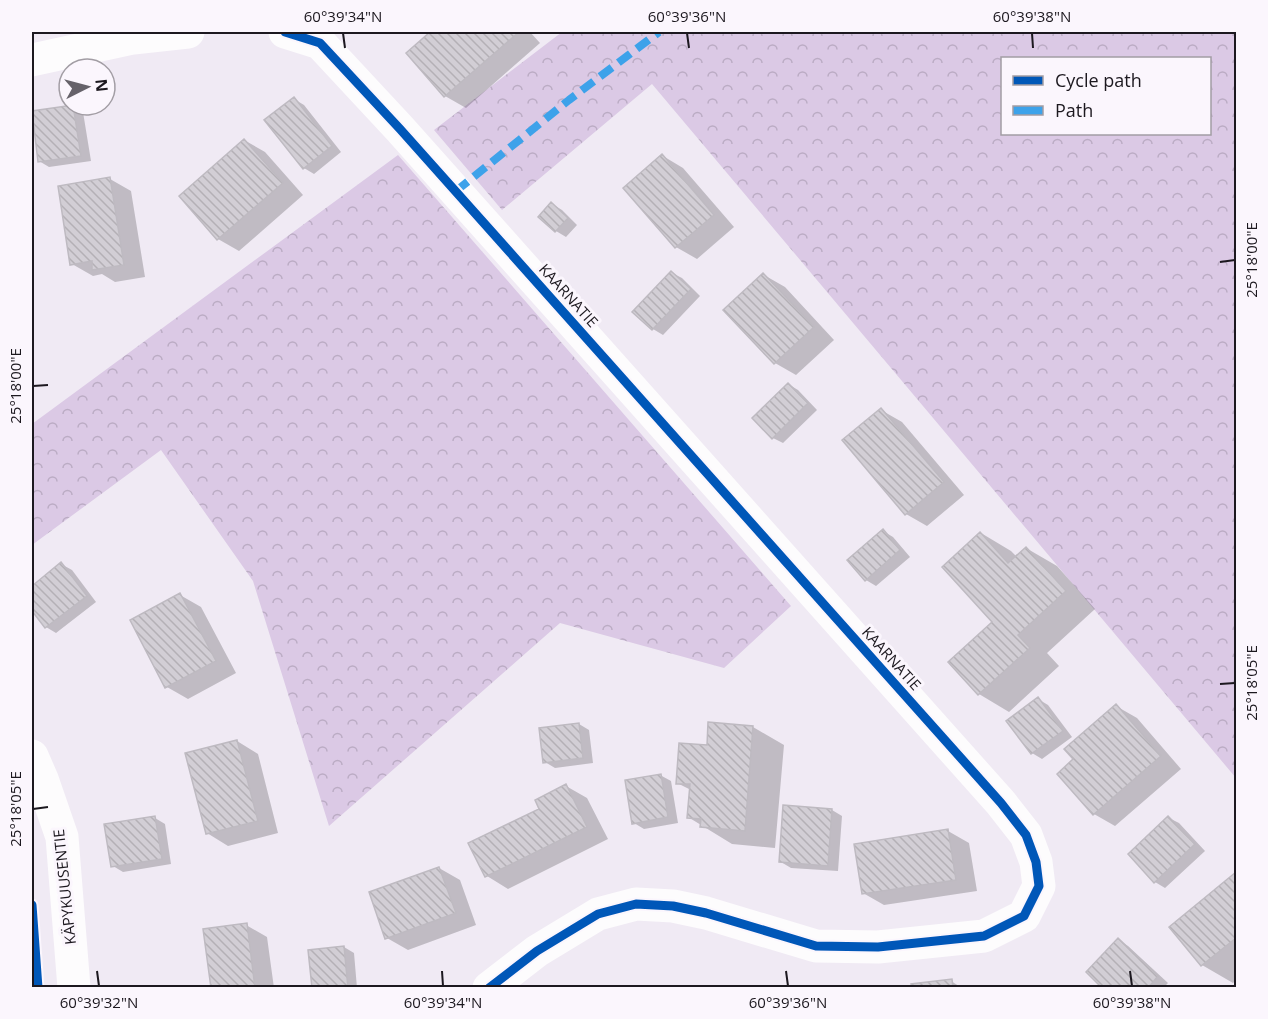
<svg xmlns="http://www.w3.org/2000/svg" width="1268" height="1019" font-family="'Open Sans',sans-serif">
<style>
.forest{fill:url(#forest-crowns);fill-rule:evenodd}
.shadow{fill:#0003}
.building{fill:url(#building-back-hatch);stroke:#bebac1;stroke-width:1.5}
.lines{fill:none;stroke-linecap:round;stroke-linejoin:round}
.minor{stroke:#fdfcfd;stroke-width:33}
.quiet{stroke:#3da2ea;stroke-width:8;stroke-dasharray:15 8;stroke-linecap:butt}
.cycleway-casing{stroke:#fbf6fd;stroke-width:13}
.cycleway{stroke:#0057b8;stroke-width:9}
.ticks{fill:none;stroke:#1c181f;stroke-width:2}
.labels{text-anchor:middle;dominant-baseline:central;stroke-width:6;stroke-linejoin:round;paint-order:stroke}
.street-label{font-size:15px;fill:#1c181f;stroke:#fbf6fd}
.neatline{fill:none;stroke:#1c181f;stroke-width:2}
.ticks-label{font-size:15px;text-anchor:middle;fill:#1c181f}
</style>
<defs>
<pattern id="forest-crowns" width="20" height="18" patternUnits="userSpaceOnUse" patternTransform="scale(1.5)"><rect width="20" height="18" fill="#dbc9e5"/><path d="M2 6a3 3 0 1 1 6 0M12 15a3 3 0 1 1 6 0" fill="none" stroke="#bbacc4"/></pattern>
<pattern id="building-back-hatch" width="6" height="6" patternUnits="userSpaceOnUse" patternTransform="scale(1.5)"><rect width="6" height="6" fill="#d2ced5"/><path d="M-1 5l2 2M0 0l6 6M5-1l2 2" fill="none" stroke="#b4b0b6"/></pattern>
</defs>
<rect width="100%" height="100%" fill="#f0eaf4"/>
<path class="forest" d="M562,32H1236V778L652,84L502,210L434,130ZM1002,58H1210V134H1002Z
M398,155L791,606L724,668L560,623L329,826L253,581L161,450L32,545V424Z"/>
<path class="shadow" d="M433,32H530L540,43L466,108L445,96L408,53Z
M294,99L304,105L341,152L314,174L304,168Z
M73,106L83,112L91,161L49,167L39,161L32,112Z
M244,140L265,152L303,195L239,251L218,239Z
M663,156L683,168L734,227L697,259L676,247L625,188Z
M110,179L131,191L145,277L115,282L102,274L93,276L72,264Z
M552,204L562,210L577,225L566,237L556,231Z
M672,273L682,278L700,296L663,335L653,329Z
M764,275L785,287L834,340L796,375L775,363Z
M788,384L798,390L817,410L783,443L773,438Z
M881,410L902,422L964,495L927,526L906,514Z
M883,531L893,537L910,557L876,586L866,580Z
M981,533L1011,551L1017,557L1026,548L1057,566L1095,609L1047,653L1059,666L1009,712L979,694L994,622Z
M61,564L72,570L96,602L56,633L46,627L32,609V588Z
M180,595L201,607L236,673L188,699L167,687Z
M1038,699L1048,705L1072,737L1042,759L1032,753L1009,721Z
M1116,706L1137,718L1181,769L1115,826L1094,814L1075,760Z
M579,724L589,730L593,763L555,768L545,762Z
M710,724L753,727L784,745L775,848L732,844L688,817L691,790L677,783L708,747Z
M237,741L258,754L278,833L228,846L207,833Z
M660,775L671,781L678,823L644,829L634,823Z
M566,786L587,798L608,839L508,889L487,876L470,844L541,809Z
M832,810L842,816L838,871L791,868L781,862Z
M155,818L165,824L171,864L123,872L113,866Z
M1169,818L1179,823L1205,851L1165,888L1155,882Z
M948,831L969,843L977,891L884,905L863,893Z
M439,868L460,880L476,925L408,950L387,938Z
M1236,874V980L1233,983L1202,965L1172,927Z
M246,925L267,937L274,988H212Z
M1118,940L1128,946L1168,983L1163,988H1104Z
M344,947L354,953L357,988H313Z
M951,981L962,988H913Z"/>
<path class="building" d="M430,32H519L444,97L406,53Z
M294,97L332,146L303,169L264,120Z
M73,105L81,156L38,162L32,111Z
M244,139L283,183L217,240L179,196Z
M662,154L714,215L675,248L623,188Z
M110,177L124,265L92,270V261L70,265L58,186Z
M551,202L568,218L555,232L538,217Z
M671,271L691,289L652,330L632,312Z
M763,273L814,327L774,364L723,310Z
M788,383L808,403L772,439L752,418Z
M881,408L944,482L905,515L842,440Z
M883,529L900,550L865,581L847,560Z
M980,532L1008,563L1026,547L1066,591L1018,635L1030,648L978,695L948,662L992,622L942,567Z
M61,562L87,596L45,628L32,611V586Z
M180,593L216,661L165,688L130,620Z
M1038,697L1063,731L1031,754L1006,721Z
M1116,704L1161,756L1093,815L1057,774L1073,759L1064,749Z
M708,722L753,726L745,831L700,827L701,819L687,818L690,784H676L679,743L707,745Z
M579,723L583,758L543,763L539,728Z
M237,740L258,821L206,834L185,753Z
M661,774L668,817L632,824L625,780Z
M566,784L587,827L485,877L468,843L539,809L535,800Z
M783,805L832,809L828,866L779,862Z
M155,816L162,859L111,867L104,824Z
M1168,816L1195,844L1154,883L1128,854Z
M948,829L956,880L862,894L854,844Z
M439,867L456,913L385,939L369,892Z
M1236,872V938L1201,966L1169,927Z
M247,923L255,988H211L203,929Z
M1118,938L1158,976L1148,988H1102L1086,972Z
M344,946L348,988H312L308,950Z
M952,979L953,988H912L911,984Z"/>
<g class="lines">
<path class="minor" d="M285,32L320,43L400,129L1001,803L1026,835L1036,862L1039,886L1024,916L984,936L878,947L816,946L706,913L673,906L636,904L598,914L537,951L489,988
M32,60L133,38L188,32
M32,756L42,779L62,837L74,988"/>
<path class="quiet" d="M456,191L569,100L659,32"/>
<g class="cycleway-casing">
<path id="cycleway" d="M285,32L320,43L400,129L1001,803L1026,835L1036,862L1039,886L1024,916L984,936L878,947L816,946L706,913L673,906L636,904L598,914L537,951L489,988
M32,905L38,988"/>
</g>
<use href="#cycleway" class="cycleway"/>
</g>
<path class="ticks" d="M343,33L345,48M687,33L689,48M1032,33L1033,48M1220,262L1235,260M33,386L48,385M1220,684L1235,683M33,809L48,807M97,971L99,986M442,971L443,986M786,971L788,986M1130,971L1132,986"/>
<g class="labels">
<g class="street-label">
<text transform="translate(569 295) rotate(48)">KAARNATIE</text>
<text transform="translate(892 658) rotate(48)">KAARNATIE</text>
<text transform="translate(64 887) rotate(-96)">KÄPYKUUSENTIE</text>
</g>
</g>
<rect width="1268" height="1019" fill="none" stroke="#fbf6fd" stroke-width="66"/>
<rect x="1001" y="57" width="210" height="78" fill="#fbf6fd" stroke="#a29da4" stroke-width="1.5"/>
<rect x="1013" y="76" width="30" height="9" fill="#0057b8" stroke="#a29da4" stroke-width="1.5"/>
<text x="1055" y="87" font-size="18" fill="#1c181f">Cycle path</text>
<rect x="1013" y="106" width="30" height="9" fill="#3da2ea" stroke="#a29da4" stroke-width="1.5"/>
<text x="1055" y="117" font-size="18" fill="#1c181f">Path</text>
<g transform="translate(87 87) rotate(84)"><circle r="28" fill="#fbf6fd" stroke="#a29da4" stroke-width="1.5"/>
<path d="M0-4.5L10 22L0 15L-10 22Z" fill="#66626a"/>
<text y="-9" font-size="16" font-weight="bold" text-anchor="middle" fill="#1c181f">N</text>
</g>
<rect x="33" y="33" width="1202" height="953" class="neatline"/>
<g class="ticks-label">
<text x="343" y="22">60°39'34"N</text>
<text x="687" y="22">60°39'36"N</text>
<text x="1032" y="22">60°39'38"N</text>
<text transform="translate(1252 260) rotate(-90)" y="5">25°18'00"E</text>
<text transform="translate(16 386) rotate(-90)" y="5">25°18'00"E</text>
<text transform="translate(1252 683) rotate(-90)" y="5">25°18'05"E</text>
<text transform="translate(16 809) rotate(-90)" y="5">25°18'05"E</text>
<text x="99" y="1008">60°39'32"N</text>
<text x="443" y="1008">60°39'34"N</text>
<text x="788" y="1008">60°39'36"N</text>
<text x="1132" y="1008">60°39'38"N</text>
</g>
</svg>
